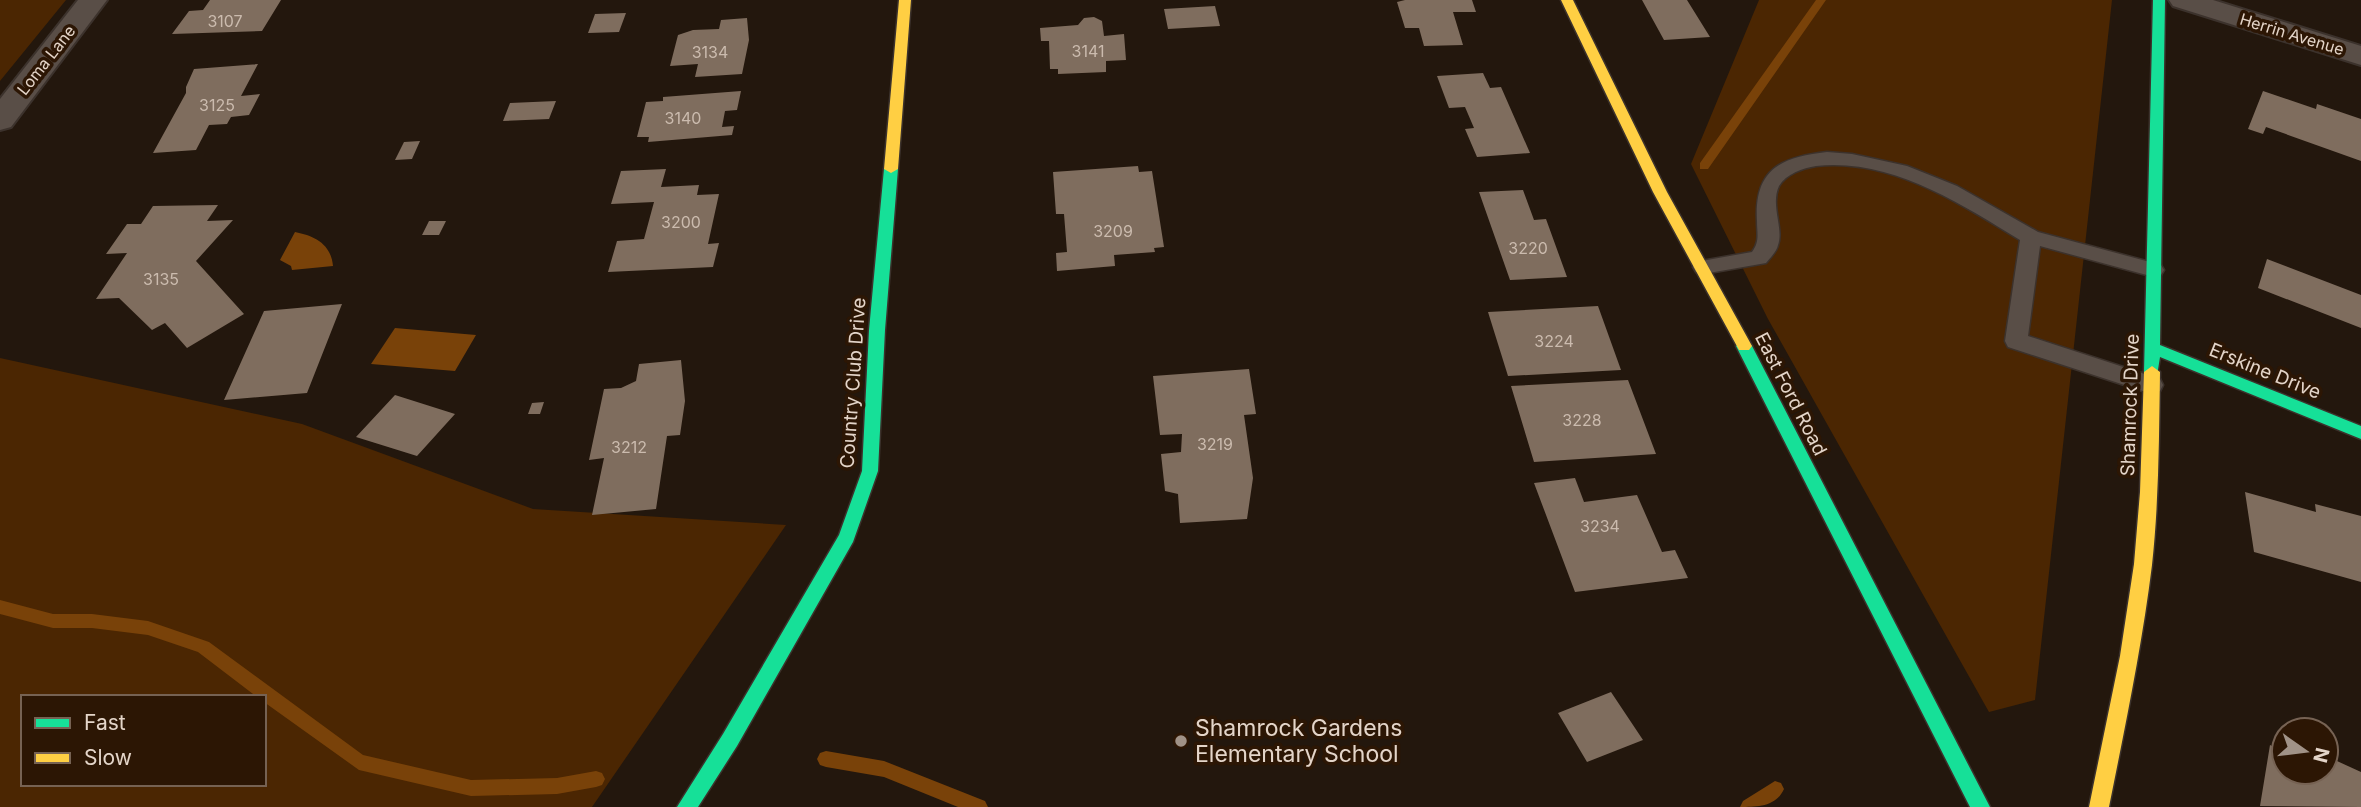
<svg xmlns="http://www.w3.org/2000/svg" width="2361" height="807" font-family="Inter,sans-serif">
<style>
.green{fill:#4b2602;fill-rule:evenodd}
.water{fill:#794209}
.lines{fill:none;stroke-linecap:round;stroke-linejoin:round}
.stream{fill:#794209;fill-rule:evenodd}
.building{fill:#7f6d5e}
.lane-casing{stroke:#3c322c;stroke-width:3}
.street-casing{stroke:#3c322c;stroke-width:4}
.fast-casing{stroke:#3c322c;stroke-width:3}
.slow-casing{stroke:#3c322c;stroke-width:3}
.lane{fill:#594e47;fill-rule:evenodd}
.street{fill:#594e47;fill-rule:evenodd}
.fast{fill:#16e098;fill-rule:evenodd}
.slow{fill:#ffcf43;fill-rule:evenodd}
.poi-dot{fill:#a09287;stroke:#2c1604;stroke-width:2.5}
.labels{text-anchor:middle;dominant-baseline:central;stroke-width:7;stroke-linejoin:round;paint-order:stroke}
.number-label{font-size:16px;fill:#cbbbae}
.far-street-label{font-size:16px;fill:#e4d5c9;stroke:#2c1604}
.street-label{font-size:19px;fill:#e4d5c9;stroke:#2c1604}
.near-poi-label{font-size:23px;fill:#e4d5c9;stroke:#2c1604;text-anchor:start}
</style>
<rect width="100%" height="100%" fill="#23170d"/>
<path class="green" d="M0,0H66L0,81Z
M1759,0H2112L2035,700L1989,712L1768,319L1691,164Z
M0,358L302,424L533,509L786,525L592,807H0ZM23,697H264V784H23Z"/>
<path class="water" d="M295,232C315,236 331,244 333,266L292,270L291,266L280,260Z
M395,328L476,335L455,371L371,364Z"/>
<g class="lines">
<path class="stream" d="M1816,0H1826L1708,169H1700V163Z
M0,600L53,614H92L148,621L209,642L363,755L471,780L557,778L596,771L602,773L605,779L602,785L596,787L557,794L471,796L359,770L264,702V697H257L198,652L148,635L92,628H53L0,614Z
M826,751L884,761L985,801L988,807H958L884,777L826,767L820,765L817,759L820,753Z
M1775,781L1781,783L1784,789C1776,807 1757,807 1740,807L1743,801Z"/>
</g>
<path class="building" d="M210,0H281L262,31L172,34L189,11L203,10Z
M1405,0H1472L1476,12H1453L1463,45L1424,46L1419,28H1405L1397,2Z
M1642,0H1687L1710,37L1664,40Z
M1215,6L1220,26L1168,29L1164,9Z
M626,13L619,32L588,33L595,14Z
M1094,17L1102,21L1104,36L1124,34L1126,60L1106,61V72L1058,74V69H1050L1049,41H1041L1040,28L1078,25L1084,18Z
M747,18L749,40L742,74L695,77L698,64L670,66L678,35L693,30L719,29L721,20Z
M258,64L241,96L260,94L249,115L231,117L227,124L209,125L196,150L153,153L186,93V87L194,69Z
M1483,73L1490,88L1501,87L1530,153L1477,157L1465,129L1474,128L1465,107L1449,108L1437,76Z
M741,91L737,110L725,111L722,127L734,126L732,135L648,142L649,137H637L646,102L663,101V97Z
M2263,91L2316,109L2317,104L2361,119V161L2266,127L2263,134L2248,129Z
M556,101L549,119L503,121L510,103Z
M420,141L412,159L395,160L404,142Z
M1138,166L1139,172L1152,171L1164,247L1154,248L1155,252L1114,255L1115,266L1057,271L1056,253L1067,252L1064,214H1056L1053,172Z
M666,169L661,187L699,185L697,195L719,194L708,244L719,243L713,267L608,272L617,241L644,239L654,202L611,204L621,171Z
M1523,190L1534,220L1546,219L1567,277L1510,280L1479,192Z
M218,205L207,221L233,220L196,261L244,314L187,348L165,323L152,330L119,298L96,299L127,253L106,254L127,224H141L153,206Z
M429,221H446L439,235H422Z
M2267,259L2361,295V328L2258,288Z
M342,304L307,393L224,400L264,311Z
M1598,306L1621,370L1508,376L1488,312Z
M681,360L685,401L680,435L667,436L656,509L592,515L604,458L589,460L604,389L621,388L636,381L639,364Z
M1249,369L1256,414L1244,415L1253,478L1247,519L1180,523L1178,494L1165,491L1161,454L1181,452L1182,434L1160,435L1153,376Z
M1628,380L1656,454L1534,462L1511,386Z
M395,395L455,414L417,456L356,437Z
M544,402L540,414H528L532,403Z
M1575,478L1584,502L1637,495L1662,552L1675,550L1688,578L1575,592L1534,483Z
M2245,492L2316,512L2315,504L2361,516V582L2254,552Z
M1611,692L1643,740L1587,762L1558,713Z
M2270,745L2284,752V772H2326V756L2361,772V807L2260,806Z"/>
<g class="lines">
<g class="lane-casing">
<path id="lane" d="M1827,152L1852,154L1907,166L1957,186L2038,232L2161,265L2164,270L2161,275L2154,277L2040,246L2028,336L2160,379L2163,385L2160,391L2152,394L2008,347L2005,341L2020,240C1959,203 1891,158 1816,166C1803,168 1786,174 1779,186C1770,205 1784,229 1778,245C1777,251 1770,258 1766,263L1703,274L1696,272L1693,267L1696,262L1752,252C1760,241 1757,234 1757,221C1754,169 1781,157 1827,152Z"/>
</g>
<g class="street-casing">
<path id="street" d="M78,0H107L11,127L0,130V99Z
M2169,0H2213L2361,46V65L2173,6Z"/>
</g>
<g class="fast-casing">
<path id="fast" d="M2153,0H2165L2160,345L2361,426V439L2160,357L2157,376L2152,378L2144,372Z
M891,165L898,169L885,330L878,471L853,542L737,746L698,807H677L723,734L839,535L862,471L869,330L884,169Z
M1744,340L1752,346L1990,807H1970L1736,346Z"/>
</g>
<g class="slow-casing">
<path id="slow" d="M899,0H911L898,169L891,173L884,169Z
M1561,0H1573L1667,192L1752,346L1749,350H1739L1653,192Z
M2152,366L2160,372C2159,436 2159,501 2152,565C2142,646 2125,727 2109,807H2089L2120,656L2134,564L2140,492L2144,372Z"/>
</g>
<use href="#lane" class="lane"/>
<use href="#street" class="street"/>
<use href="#fast" class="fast"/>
<use href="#slow" class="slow"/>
</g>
<circle class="poi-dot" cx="1181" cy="741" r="7"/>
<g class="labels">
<g class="number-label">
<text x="225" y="21">3107</text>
<text x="1088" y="51">3141</text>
<text x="710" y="52">3134</text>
<text x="217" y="105">3125</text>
<text x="683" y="118">3140</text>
<text x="681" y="222">3200</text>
<text x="1113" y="231">3209</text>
<text x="1528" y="248">3220</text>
<text x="161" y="279">3135</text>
<text x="1554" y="341">3224</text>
<text x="1582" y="420">3228</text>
<text x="1215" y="444">3219</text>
<text x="629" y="447">3212</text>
<text x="1600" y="526">3234</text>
</g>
<g class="far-street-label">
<text transform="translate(2292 34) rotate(17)">Herrin Avenue</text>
<text transform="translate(46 60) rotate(-52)">Loma Lane</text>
</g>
<g class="street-label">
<text transform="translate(2265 371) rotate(22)">Erskine Drive</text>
<text transform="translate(853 383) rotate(-86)">Country Club Drive</text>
<text transform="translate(1791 394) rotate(63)">East Ford Road</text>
<text transform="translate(2130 405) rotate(-88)">Shamrock Drive</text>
</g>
<g class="near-poi-label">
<text x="1195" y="728">Shamrock Gardens<tspan x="1195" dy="26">Elementary School</tspan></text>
</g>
</g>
<rect x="21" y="695" width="245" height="91" fill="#2c1604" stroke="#766253" stroke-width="2"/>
<rect x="35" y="718" width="35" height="10" fill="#16e098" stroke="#766253" stroke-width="2"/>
<text x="84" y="730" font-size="21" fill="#e4d5c9">Fast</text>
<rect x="35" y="753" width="35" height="10" fill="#ffcf43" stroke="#766253" stroke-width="2"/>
<text x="84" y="765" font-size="21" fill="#e4d5c9">Slow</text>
<g transform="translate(2305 751) rotate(104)"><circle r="33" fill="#2c1604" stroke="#766253" stroke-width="2"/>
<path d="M0-5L12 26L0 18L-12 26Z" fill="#a09287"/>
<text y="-10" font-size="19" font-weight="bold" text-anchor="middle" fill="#e4d5c9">N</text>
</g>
</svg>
